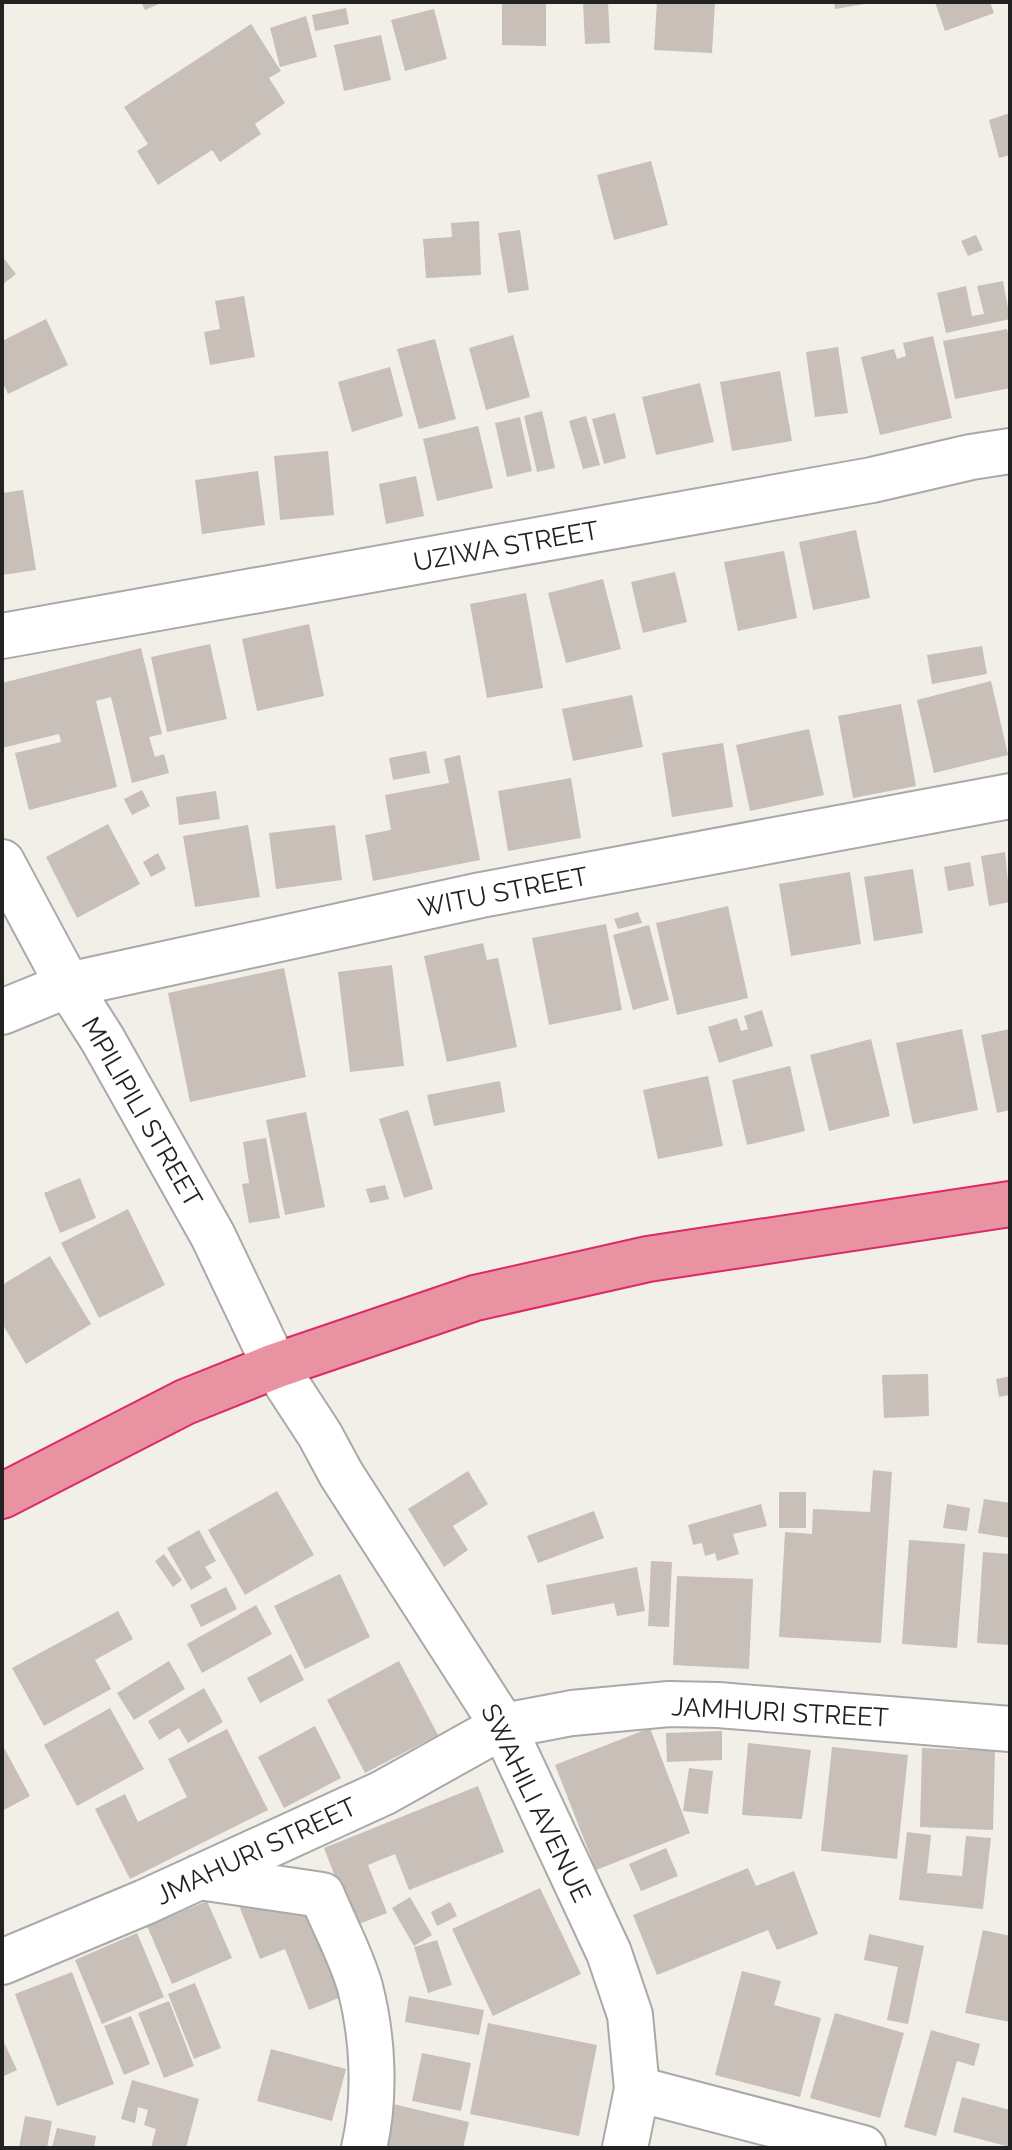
<svg xmlns="http://www.w3.org/2000/svg" width="1012" height="2150" font-family="Raleway,sans-serif">
<style>
.building{fill:#c7bfb8}
.lines{fill:none;stroke-linecap:round;stroke-linejoin:round}
.street-casing{stroke:#a9a9a9;stroke-width:48}
.highway-casing{stroke:#dc2a67;stroke-width:48}
.street{stroke:#fff;stroke-width:44}
.highway{stroke:#e892a2;stroke-width:44}
.labels{text-anchor:middle;dominant-baseline:central;stroke-width:6;stroke-linejoin:round;paint-order:stroke}
.street-label{font-size:26px;fill:#222;stroke:#fff}
</style>
<rect width="100%" height="100%" fill="#f2efe9"/>
<path class="building" d="M141,2H163L145,10Z
M546,2V46L502,45V3Z
M583,2H608L610,43L585,44Z
M657,2H715L712,53L654,50Z
M834,2H865V4L835,9Z
M935,2H990L994,13L945,31Z
M346,8L349,24L315,31L312,15Z
M434,9L447,59L405,71L391,20Z
M306,16L317,57L280,67L270,28Z
M251,24L281,71L269,78L285,103L255,124L261,134L220,162L212,150L158,185L137,151L148,144L124,107Z
M381,35L391,80L344,91L334,45Z
M1010,113V155L999,158L989,120Z
M651,161L668,225L614,240L597,175Z
M479,221L481,275L426,278L423,239L452,237L451,223Z
M520,230L529,290L508,293L498,233Z
M976,235L983,250L968,256L961,241Z
M2,256L16,274L2,285Z
M1003,281L1010,319L946,333L937,293L966,286L972,316L984,314L977,286Z
M244,296L255,357L210,365L204,332L220,329L215,301Z
M46,319L68,365L8,394L2,381V341Z
M1007,329L1010,342V388L955,399L943,341Z
M513,335L530,397L486,410L469,348Z
M933,336L952,418L880,435L861,357L894,349L897,359L906,356L903,343Z
M435,339L456,419L419,429L397,349Z
M838,347L848,413L815,417L806,352Z
M390,367L403,416L352,432L338,382Z
M780,371L792,441L732,451L720,382Z
M700,383L714,442L656,455L642,397Z
M542,411L555,468L537,472L524,416Z
M615,413L626,458L604,464L592,419Z
M586,416L600,465L583,469L569,421Z
M520,417L532,471L507,477L495,423Z
M478,426L493,488L437,501L423,439Z
M328,451L334,515L280,520L274,456Z
M258,471L265,525L202,534L195,480Z
M416,476L424,516L386,524L379,484Z
M23,490L36,570L2,575V493Z
M856,530L870,598L813,610L799,542Z
M784,551L797,618L738,631L724,562Z
M675,572L687,622L643,633L631,582Z
M603,579L621,649L566,663L548,593Z
M526,593L543,688L487,698L470,604Z
M309,624L324,696L257,711L242,639Z
M210,644L227,719L167,732L151,657Z
M982,646L987,674L932,684L927,655Z
M141,648L162,734L149,737L155,757L164,754L169,773L132,783L111,697L96,701L117,787L29,810L15,753L61,742L59,734L2,748V683Z
M991,681L1008,755L934,773L917,700Z
M632,695L643,747L573,761L562,709Z
M901,704L916,786L853,798L838,716Z
M809,729L824,795L750,811L736,745Z
M723,743L733,807L672,817L662,753Z
M426,751L430,773L393,780L389,758Z
M460,755L480,860L373,881L365,835L391,830L385,795L449,783L444,759Z
M571,778L581,838L508,851L498,791Z
M142,790L150,806L132,815L124,799Z
M216,791L220,819L179,825L176,797Z
M108,824L140,884L77,918L46,857Z
M248,825L260,897L195,907L183,836Z
M335,825L342,880L276,889L269,833Z
M1005,852L1010,902L989,906L981,856Z
M158,853L166,869L151,877L143,862Z
M970,862L974,886L948,891L944,867Z
M913,869L923,933L874,941L864,877Z
M850,872L861,944L791,956L779,884Z
M728,906L748,998L677,1015L656,923Z
M638,912L642,923L618,929L614,919Z
M606,924L622,1010L549,1025L532,938Z
M649,925L669,1000L633,1010L613,935Z
M483,943L487,960L498,958L517,1047L447,1062L424,956Z
M392,965L404,1066L350,1072L338,972Z
M284,968L306,1077L190,1102L168,993Z
M762,1010L773,1046L719,1063L708,1027L737,1018L741,1031L748,1029L744,1016Z
M962,1029L978,1110L913,1124L896,1043Z
M1010,1029V1110L997,1113L981,1035Z
M871,1039L890,1116L829,1131L810,1055Z
M790,1066L805,1131L747,1145L732,1080Z
M708,1076L723,1146L658,1159L643,1090Z
M500,1081L505,1112L434,1126L427,1095Z
M408,1110L433,1189L404,1198L379,1119Z
M306,1112L325,1207L285,1215L266,1120Z
M266,1138L280,1218L249,1223L242,1184L249,1183L243,1142Z
M80,1178L96,1218L60,1233L44,1193Z
M385,1185L389,1199L370,1203L366,1189Z
M128,1209L165,1285L99,1318L61,1243Z
M50,1256L91,1324L26,1364L2,1323V1285Z
M928,1374L929,1416L884,1418L882,1375Z
M1010,1376V1395L999,1397L996,1379Z
M873,1470L892,1472L881,1643L779,1637L785,1532L812,1534L813,1509L870,1512Z
M468,1471L488,1504L453,1526L468,1550L444,1567L408,1509Z
M277,1491L314,1555L245,1595L208,1530Z
M779,1492H806V1528H779Z
M984,1499L1010,1503V1538L978,1533Z
M761,1504L767,1526L733,1534L739,1554L717,1561L715,1553L705,1556L702,1543L693,1545L688,1525Z
M947,1504L970,1508L967,1531L943,1528Z
M594,1511L604,1538L538,1563L527,1536Z
M199,1530L216,1561L205,1567L212,1578L191,1590L167,1548Z
M909,1540L965,1544L957,1648L902,1644Z
M983,1552L1010,1554V1645L977,1643Z
M164,1554L182,1580L173,1587L155,1561Z
M651,1561L672,1562L669,1627L648,1626Z
M637,1567L645,1611L617,1616L614,1603L552,1615L546,1585Z
M340,1574L370,1637L305,1669L274,1606Z
M677,1576L753,1579L749,1669L673,1665Z
M226,1587L237,1609L201,1627L190,1605Z
M256,1605L272,1634L202,1673L187,1644Z
M118,1611L133,1639L95,1660L111,1689L44,1726L12,1668Z
M291,1654L304,1680L260,1703L247,1678Z
M169,1661L185,1689L134,1720L117,1693Z
M399,1661L438,1735L365,1773L327,1700Z
M204,1688L223,1722L188,1743L179,1728L159,1740L148,1721Z
M110,1708L144,1769L77,1806L44,1745Z
M315,1726L341,1778L284,1808L258,1757Z
M650,1728L690,1833L596,1870L555,1765Z
M227,1729L268,1810L130,1879L95,1809L125,1794L138,1822L187,1797L168,1759Z
M722,1731V1760L667,1762L666,1733Z
M748,1743L811,1750L802,1819L742,1815Z
M2,1744L30,1796L2,1811Z
M832,1747L908,1755L897,1859L821,1851Z
M922,1748L995,1751L993,1830L920,1827Z
M689,1768L713,1771L708,1814L683,1811Z
M478,1786L504,1852L409,1890L395,1854L368,1865L387,1913L354,1926L324,1848Z
M907,1832L931,1835L927,1873L962,1876L966,1836L991,1838L983,1909L899,1900Z
M666,1848L678,1876L641,1891L629,1864Z
M748,1868L756,1886L794,1871L818,1934L777,1950L768,1930L657,1975L633,1915Z
M294,1875L341,1997L309,2010L285,1949L260,1959L236,1898Z
M540,1888L581,1974L493,2016L452,1929Z
M410,1897L432,1935L414,1946L392,1908Z
M207,1901L232,1958L172,1984L147,1926Z
M450,1902L457,1916L437,1926L431,1912Z
M983,1930L1010,1936V2022L965,2013Z
M137,1933L164,1997L102,2024L75,1960Z
M869,1934L924,1946L908,2024L887,2020L898,1967L864,1960Z
M437,1940L452,1985L428,1993L414,1947Z
M742,1971L781,1981L774,2005L821,2018L800,2097L715,2075Z
M72,1972L114,2084L57,2106L15,1994Z
M195,1983L221,2048L194,2059L168,1994Z
M409,1996L484,2010L479,2035L405,2022Z
M169,2001L194,2066L164,2078L138,2013Z
M835,2013L904,2033L880,2118L810,2098Z
M131,2016L150,2064L124,2075L104,2026Z
M488,2023L597,2045L579,2136L470,2114Z
M931,2030L980,2044L974,2066L957,2061L936,2136L904,2127Z
M2,2038L17,2070L2,2077Z
M271,2049L346,2069L332,2121L257,2101Z
M422,2053L471,2063L461,2111L412,2101Z
M132,2080L199,2099L186,2148H151L156,2129L144,2125L148,2110L138,2107L135,2123L121,2119Z
M962,2097L1010,2110V2147L953,2132Z
M389,2103L469,2122L463,2148H379Z
M25,2116L52,2121L47,2148H19Z
M57,2128L96,2136L94,2148L52,2147Z"/>
<g class="lines">
<g class="street-casing">
<path id="street" d="M2,636L872,480L971,457L1010,451
M2,862L68,985L103,1040L213,1236L275,1366L320,1435L341,1474L503,1726L609,1953L630,2015L637,2089L625,2148
M2,1012L68,985L481,895L1010,796
M199,1877L322,1895C334,1925 351,1955 360,1987C373,2037 376,2097 364,2148
M2,1962L145,1902L383,1793L503,1726L572,1713L669,1704L718,1705L1010,1729
M637,2089L863,2148"/>
</g>
<g class="highway-casing">
<path id="highway" d="M2,1496L185,1402L275,1366L475,1298L648,1259L1010,1204"/>
</g>
<use href="#street" class="street"/>
<use href="#highway" class="highway"/>
</g>
<g class="labels">
<g class="street-label">
<text transform="translate(506 546) rotate(-10)">UZIWA STREET</text>
<text transform="translate(503 892) rotate(-11)">WITU STREET</text>
<text transform="translate(142 1112) rotate(60)">MPILIPILI STREET</text>
<text transform="translate(780 1712) rotate(3)">JAMHURI STREET</text>
<text transform="translate(536 1803) rotate(64)">SWAHILI AVENUE</text>
<text transform="translate(256 1851) rotate(-25)">JMAHURI STREET</text>
</g>
</g>
<rect width="1012" height="2150" fill="none" stroke="#222222" stroke-width="8"/>
</svg>
